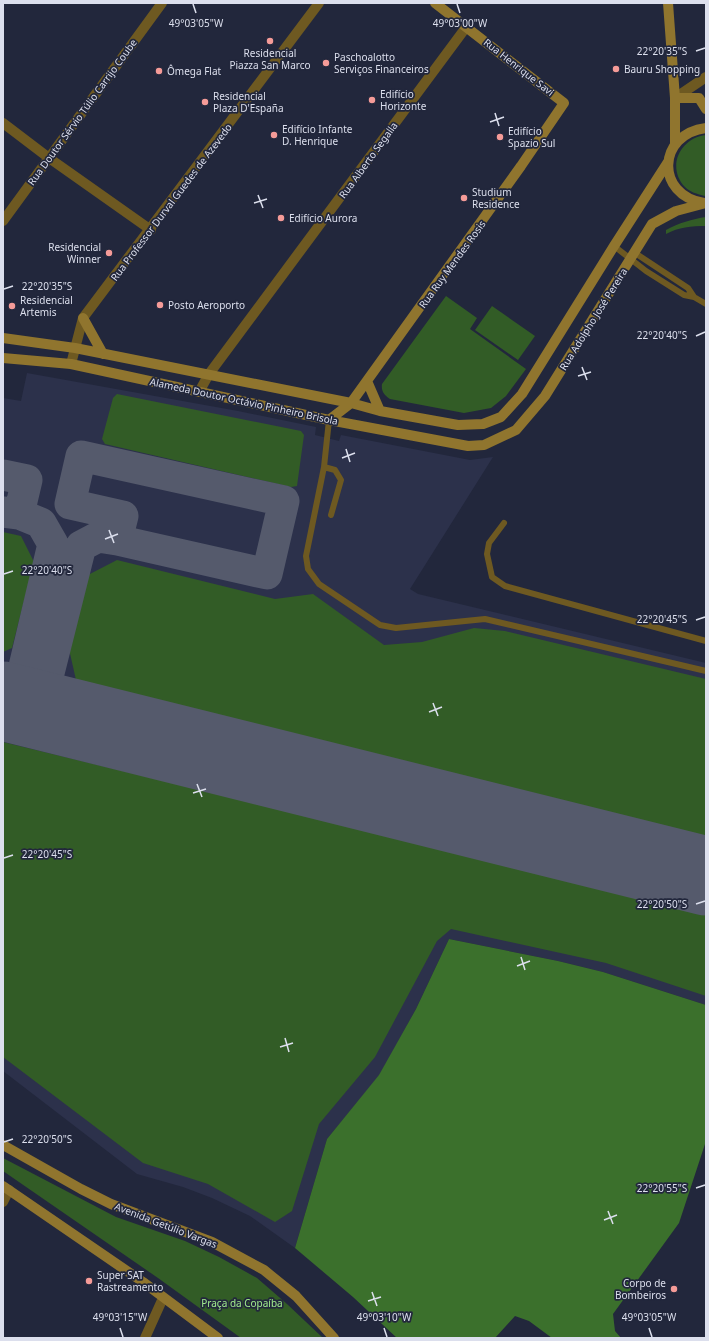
<svg xmlns="http://www.w3.org/2000/svg" width="709" height="1341" font-family="'Noto Sans',sans-serif">
<style>
.built{fill:#2c314b}
.green{fill:#325c26}
.forest{fill:#3b702c}
.lines{fill:none;stroke-linecap:round;stroke-linejoin:round}
.taxiway{stroke:#555a6c;stroke-width:31}
.runway{stroke:#555a6c;stroke-width:79}
.lane{stroke:#6e5921;stroke-width:6}
.street{stroke:#6e5921;stroke-width:10}
.secondary{stroke:#90752e;stroke-width:10}
.ticks{fill:none;stroke:#dcdfed;stroke-width:1.5}
.poi-dot{fill:#f59b98;stroke:#22273c;stroke-width:1.5}
.labels{text-anchor:middle;dominant-baseline:central;stroke-width:3.5;stroke-linejoin:round;paint-order:stroke}
.poi-label{font-size:10px;fill:#dcdfed;stroke:#22273c;text-anchor:start}
.street-label{font-size:10px;fill:#dcdfed;stroke:#22273c}
.park-label{font-size:10px;fill:#a0ea8c;stroke:#22273c}
.ticks-label{font-size:10px;text-anchor:middle;fill:#dcdfed;stroke:#22273c;stroke-width:3.5;stroke-linejoin:round;paint-order:stroke}
</style>
<rect width="100%" height="100%" fill="#22273c"/>
<path class="built" d="M27,373L238,411L316,427L315,435L339,441L341,435L470,460L493,457L410,589L418,594L706,663V1005L603,972L558,961L449,939L416,1009L379,1076L327,1139L295,1248L250,1216L212,1198L183,1187L137,1174L3,1071V398L21,401Z"/>
<path class="green" d="M706,135V196H705C697,194 690,192 685,187C666,167 680,138 706,135Z
M706,217V226C691,226 679,227 666,234V230C679,223 692,219 706,217Z
M446,296L477,318L470,329L526,369L506,396L491,408L464,413L390,399C384,395 381,391 382,384Z
M492,306L535,336L518,360L475,330Z
M117,394L301,431L304,435L297,486L291,487L105,444L102,439L113,398Z
M3,532L21,536L34,562L12,648L3,652Z
M117,560L275,599L313,594L384,645L422,642L474,628L505,631L706,679V841L92,695L76,680L69,649L86,576Z
M3,742L706,912V996L606,963L451,929L437,941L375,1057L319,1124L292,1211L275,1222L208,1184L143,1163L3,1057Z
M3,1158L116,1217L185,1241L219,1257L257,1278L287,1304L323,1338H241L158,1278L3,1171Z"/>
<path class="forest" d="M449,939L558,961L603,972L706,1005V1141L679,1223L613,1314L615,1331L621,1338H552L529,1321L515,1316L495,1338H397L353,1297L295,1248L327,1139L379,1075L416,1009Z"/>
<g class="lines">
<path class="taxiway" d="M81,456L284,501L267,574L117,540L123,516L70,504Z
M3,475L27,480L19,514L3,512
M3,683L22,675L53,544L41,523L19,514
M69,718L47,681L81,546L98,537L117,540"/>
<path class="runway" d="M3,701L706,876"/>
<path class="lane" d="M614,246L646,271L684,295L694,297
M635,253L688,288L694,297L706,304
M329,420L324,467L306,556L308,569L319,584L380,625L396,628L485,619L706,671
M324,467L335,470L341,480L331,515
M504,523L489,543L487,554L492,577L505,586L706,641"/>
<path class="street" d="M675,98L706,77
M3,123L49,158L151,230
M3,221L162,3
M71,364L83,318L319,3
M199,392L209,374L467,26
M3,1202L9,1190
M145,1338L163,1298"/>
<path class="secondary" d="M668,3L675,98V143
M675,98H699L706,109
M704,203C655,195 657,134 706,128
M83,318L103,354
M3,338L75,348L351,403L380,411L458,425L483,424L501,417L522,394L614,246L668,162
M3,358L71,364L329,420L468,446L484,445L516,430L545,396L652,224L676,211L706,203
M367,381L380,411
M329,420L351,403L521,166L564,103L435,3
M3,1145L81,1189L111,1204L212,1242L264,1270L296,1296L334,1338
M3,1186L143,1282L218,1338"/>
</g>
<path class="ticks" d="M193,4L196,13M457,4L460,13M696,51L705,48M495,113L499,126M490,122L504,117M258,195L263,208M254,203L267,199M4,289L13,286M696,336L705,332M582,367L587,380M578,376L591,372M346,449L350,462M342,458L355,453M109,530L114,543M105,539L118,534M4,574L13,571M696,620L705,617M433,703L438,716M429,712L442,707M197,784L202,797M193,793L206,789M4,858L13,855M696,904L705,901M521,957L525,970M517,966L530,961M285,1038L289,1052M280,1047L293,1043M4,1142L13,1139M696,1188L705,1185M608,1211L613,1224M604,1220L617,1215M372,1292L377,1306M368,1301L381,1297M120,1328L123,1337M384,1328L387,1337M649,1328L652,1337"/>
<g class="poi-dot">
<circle cx="270" cy="41" r="4"/>
<circle cx="326" cy="63" r="4"/>
<circle cx="616" cy="69" r="4"/>
<circle cx="159" cy="71" r="4"/>
<circle cx="372" cy="100" r="4"/>
<circle cx="205" cy="102" r="4"/>
<circle cx="274" cy="135" r="4"/>
<circle cx="500" cy="137" r="4"/>
<circle cx="464" cy="198" r="4"/>
<circle cx="281" cy="218" r="4"/>
<circle cx="109" cy="253" r="4"/>
<circle cx="160" cy="305" r="4"/>
<circle cx="12" cy="306" r="4"/>
<circle cx="89" cy="1281" r="4"/>
<circle cx="674" cy="1289" r="4"/>
</g>
<g class="labels">
<g class="poi-label">
<text x="270" y="53" text-anchor="middle">Residencial<tspan x="270" dy="12">Piazza San Marco</tspan></text>
<text x="334" y="57">Paschoalotto<tspan x="334" dy="12">Serviços Financeiros</tspan></text>
<text x="624" y="69">Bauru Shopping</text>
<text x="167" y="71">Ômega Flat</text>
<text x="380" y="94">Edifício<tspan x="380" dy="12">Horizonte</tspan></text>
<text x="213" y="96">Residencial<tspan x="213" dy="12">Plaza D'España</tspan></text>
<text x="282" y="129">Edifício Infante<tspan x="282" dy="12">D. Henrique</tspan></text>
<text x="508" y="131">Edifício<tspan x="508" dy="12">Spazio Sul</tspan></text>
<text x="472" y="192">Studium<tspan x="472" dy="12">Residence</tspan></text>
<text x="289" y="218">Edifício Aurora</text>
<text x="101" y="247" text-anchor="end">Residencial<tspan x="101" dy="12">Winner</tspan></text>
<text x="20" y="300">Residencial<tspan x="20" dy="12">Artemis</tspan></text>
<text x="168" y="305">Posto Aeroporto</text>
<text x="97" y="1275">Super SAT<tspan x="97" dy="12">Rastreamento</tspan></text>
<text x="666" y="1283" text-anchor="end">Corpo de<tspan x="666" dy="12">Bombeiros</tspan></text>
</g>
<g class="street-label">
<text transform="translate(519 67) rotate(38)">Rua Henrique Savi</text>
<text transform="translate(82 112) rotate(-54)">Rua Doutor Sérvio Túlio Carrijo Coube</text>
<text transform="translate(368 160) rotate(-54)">Rua Alberto Segalla</text>
<text transform="translate(171 202) rotate(-53)">Rua Professor Durval Guedes de Azevedo</text>
<text transform="translate(452 264) rotate(-54)">Rua Ruy Mendes Rosis</text>
<text transform="translate(593 319) rotate(-58)">Rua Adolpho José Pereira</text>
<text transform="translate(244 401) rotate(12)">Alameda Doutor Octávio Pinheiro Brisola</text>
<text transform="translate(166 1225) rotate(21)">Avenida Getúlio Vargas</text>
</g>
<g class="park-label">
<text x="242" y="1303">Praça da Copaíba</text>
</g>
</g>
<g class="ticks-label">
<text x="460" y="27">49°03'00"W</text>
<text x="196" y="27">49°03'05"W</text>
<text x="662" y="55">22°20'35"S</text>
<text x="47" y="290">22°20'35"S</text>
<text x="662" y="339">22°20'40"S</text>
<text x="47" y="574">22°20'40"S</text>
<text x="662" y="623">22°20'45"S</text>
<text x="47" y="858">22°20'45"S</text>
<text x="662" y="908">22°20'50"S</text>
<text x="47" y="1143">22°20'50"S</text>
<text x="662" y="1192">22°20'55"S</text>
<text x="120" y="1321">49°03'15"W</text>
<text x="384" y="1321">49°03'10"W</text>
<text x="649" y="1321">49°03'05"W</text>
</g>
<rect width="709" height="1341" fill="none" stroke="#dcdfed" stroke-width="8"/>
</svg>
